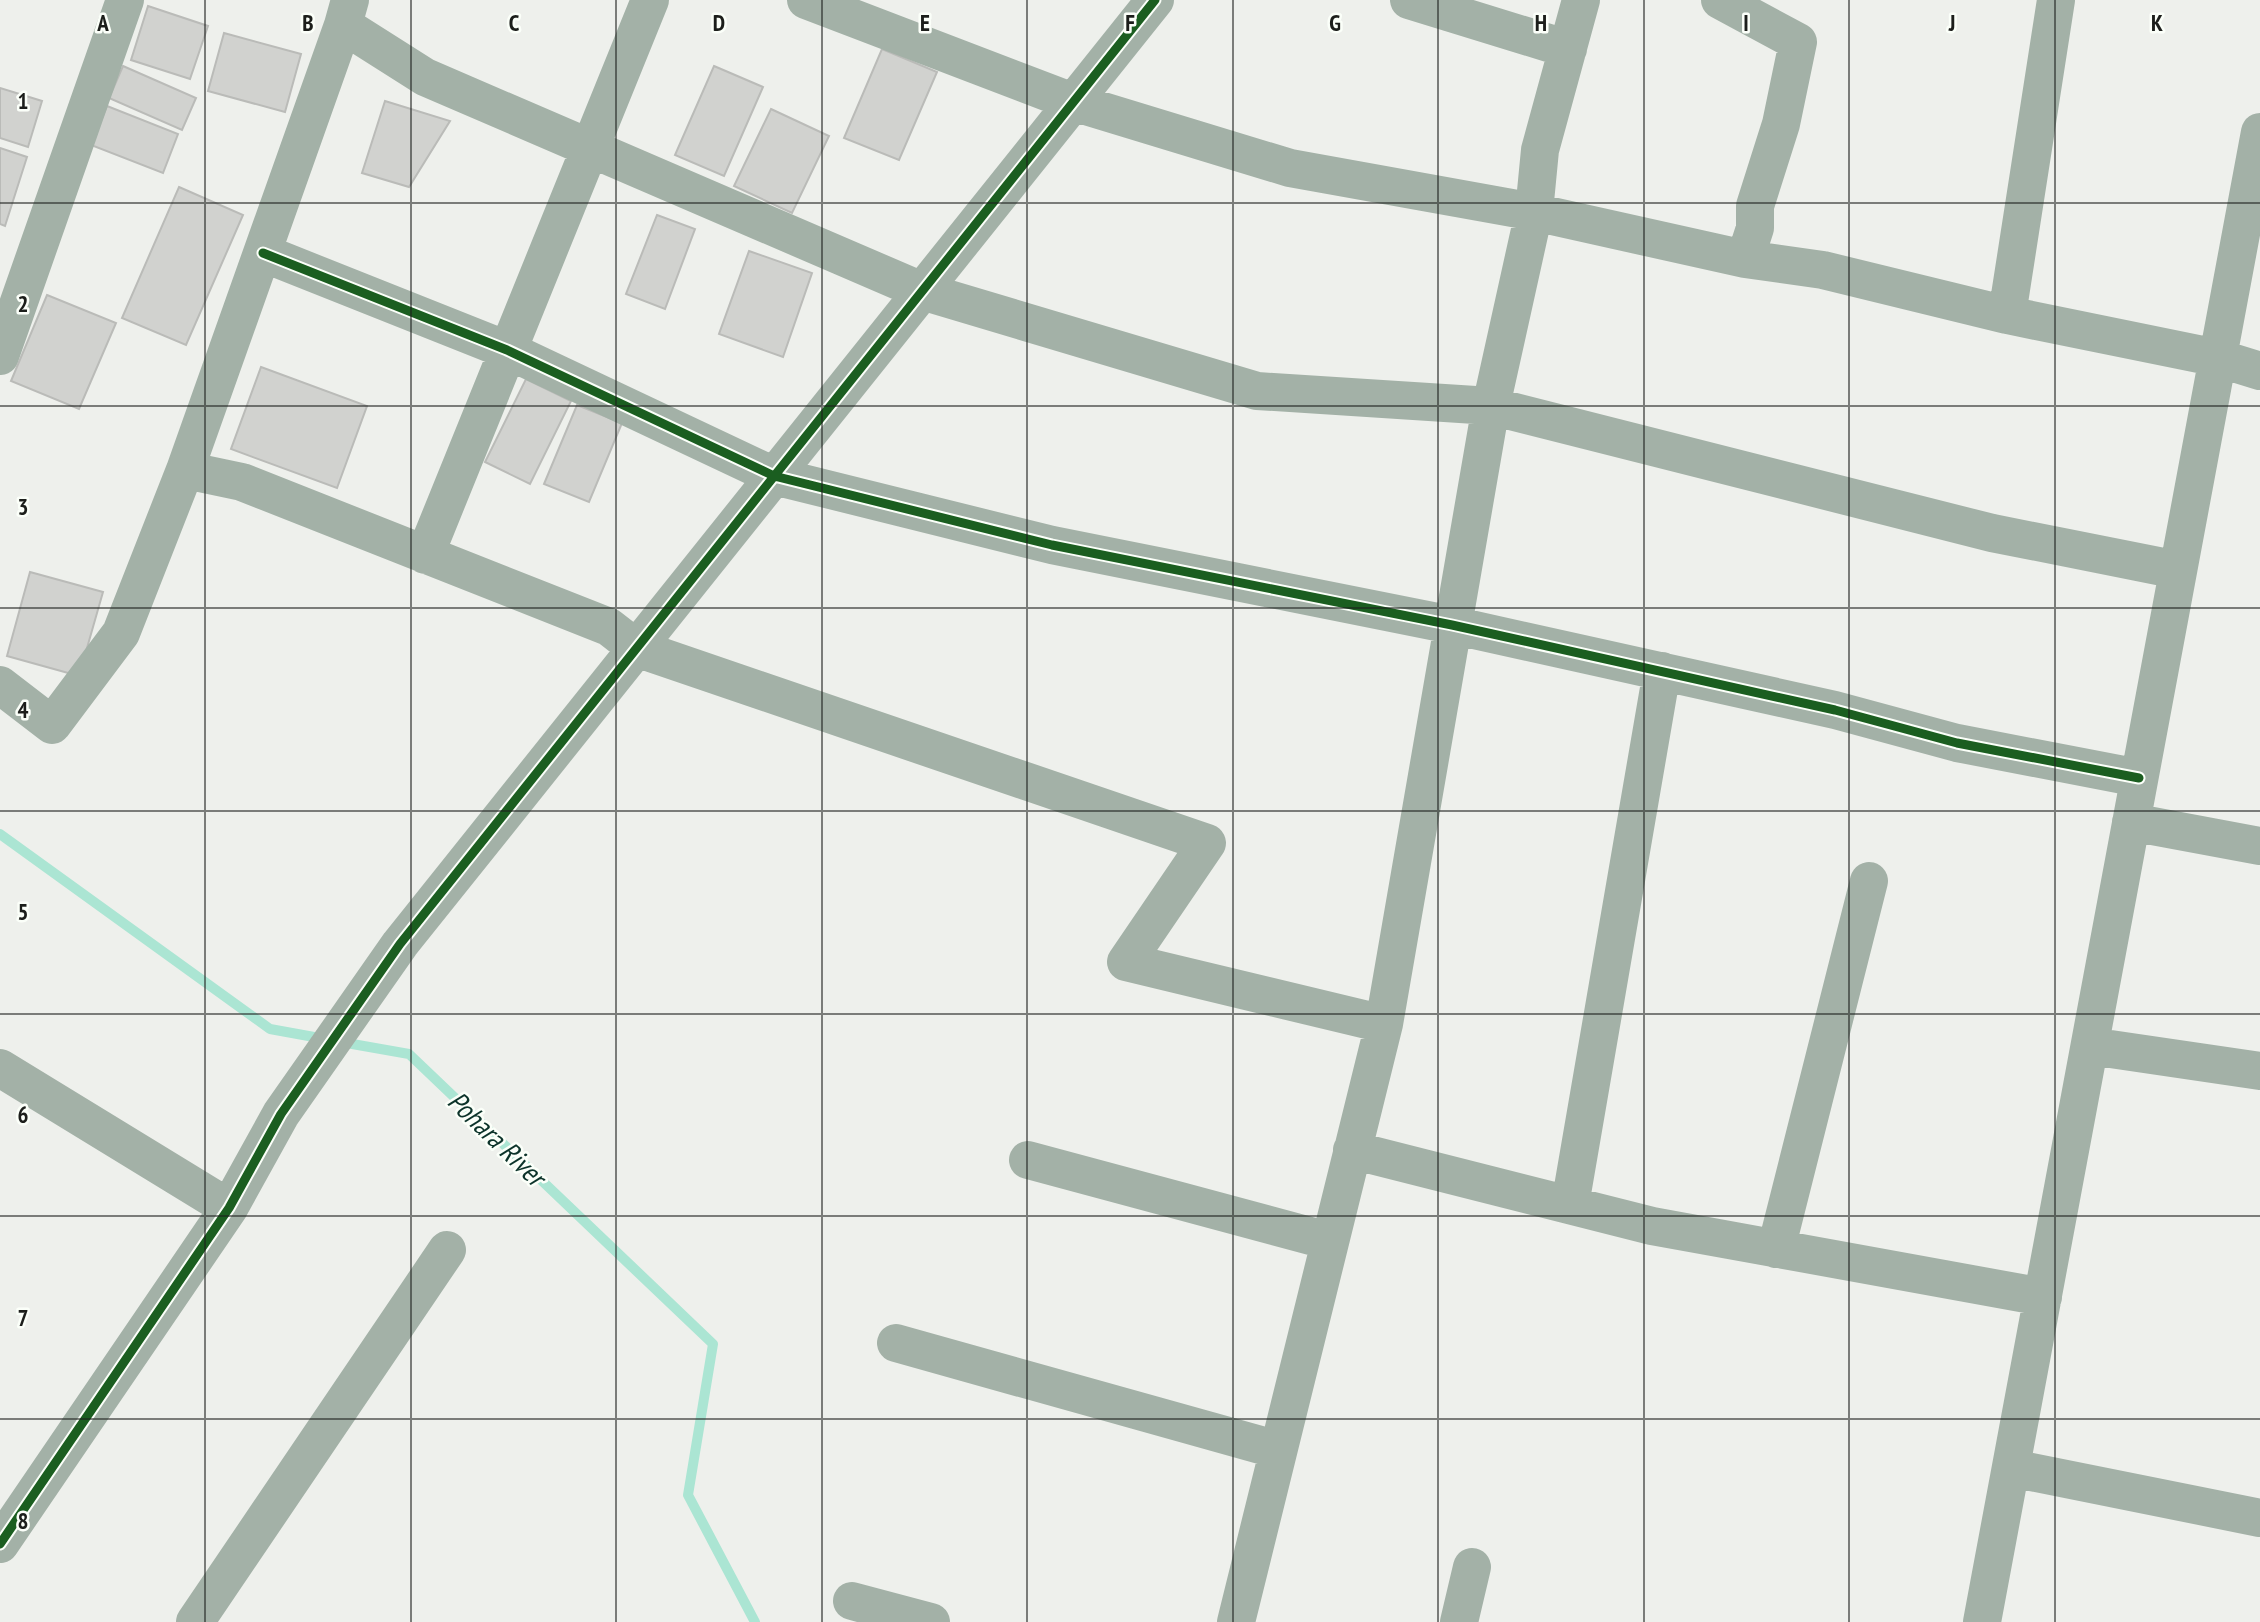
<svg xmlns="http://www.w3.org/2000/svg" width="2260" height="1622" font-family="'PT Sans Narrow',sans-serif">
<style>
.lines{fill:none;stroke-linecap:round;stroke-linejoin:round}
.stream{stroke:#abe5d3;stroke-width:10}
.building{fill:#d1d2cf;stroke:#babbb8;stroke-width:2}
.minor{stroke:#a3b1a7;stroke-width:38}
.cycleway-casing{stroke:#fbfff9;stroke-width:13}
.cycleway{stroke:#1b5e20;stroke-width:9}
.grid{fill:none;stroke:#1c1e1b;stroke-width:2;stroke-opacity:0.55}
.labels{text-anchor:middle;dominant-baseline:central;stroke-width:5;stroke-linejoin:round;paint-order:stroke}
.water-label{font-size:28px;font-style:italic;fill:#0c332a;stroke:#fbfff9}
.grid-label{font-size:23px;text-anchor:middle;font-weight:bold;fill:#1c1e1b;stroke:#fbfff9;stroke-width:5;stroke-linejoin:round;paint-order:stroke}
</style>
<rect width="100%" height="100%" fill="#eef0ec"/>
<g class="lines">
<path class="stream" d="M0,834L270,1029L325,1039
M341,1042L409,1054L713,1344L688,1495L755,1622"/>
</g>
<path class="building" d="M148,6L208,26L190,79L131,60Z
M224,33L301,54L285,112L208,91Z
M882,49L937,72L899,160L844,138Z
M123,66L196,98L182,130L109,98Z
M714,66L763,87L724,176L675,155Z
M0,88L42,101L28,147L0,138Z
M385,101L450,121L409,187L362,173Z
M107,106L178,134L163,173L91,145Z
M771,109L829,136L792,213L734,186Z
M0,148L27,157L5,226L0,224Z
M179,187L243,215L186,345L122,318Z
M657,215L695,229L665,309L626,294Z
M749,251L812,273L783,357L719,334Z
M47,295L116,323L79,409L11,381Z
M261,367L367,406L337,488L231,449Z
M526,379L571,401L530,484L485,462Z
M577,405L622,423L589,502L544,484Z
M30,572L103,592L79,676L7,656Z"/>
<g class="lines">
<path class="minor" d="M350,0L343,25L425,77L922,291L1257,391L1491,406L1992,533L2178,570
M806,0L1073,102L1290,168L1534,212L1745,259
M1409,0L1568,49
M1720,0L1798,42L1781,124L1755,206V228L1745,259L1823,270L2007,315L2218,358L2260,371
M263,253L507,350L774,476L1052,545L1452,625L1835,710L1957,743L2139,778
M2007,315L2056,0
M0,356L125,0
M185,470L242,482L609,627L636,648L1207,843L1126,962L1384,1024
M425,555L650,0
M0,685L52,725L121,633L185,470L343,25
M2131,822L2260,846
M2090,1046L2260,1071
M0,1068L229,1208
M1352,1150L1652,1226L2043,1297
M1028,1160L1329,1241
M1570,1205L1662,671
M1776,1249L1869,881
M896,1343L1278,1450
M2011,1468L2260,1518
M0,1544L229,1208L281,1114L400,944L1155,0
M852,1601L931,1622
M195,1622L447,1250
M1236,1622L1384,1024L1491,406L1534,212L1540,150L1581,0
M1459,1622L1472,1567
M1982,1622L2260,132"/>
<g class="cycleway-casing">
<path id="cycleway" d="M263,253L507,350L774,476L1052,545L1452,625L1835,710L1957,743L2139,778
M0,1544L229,1208L281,1114L400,944L1155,0"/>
</g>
<use href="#cycleway" class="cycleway"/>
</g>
<path class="grid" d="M205,0V1622M411,0V1622M616,0V1622M822,0V1622M1027,0V1622M1233,0V1622M1438,0V1622M1644,0V1622M1849,0V1622M2055,0V1622M0,203H2260M0,406H2260M0,608H2260M0,811H2260M0,1014H2260M0,1216H2260M0,1419H2260"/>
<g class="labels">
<g class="water-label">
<text transform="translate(497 1138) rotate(44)">Pohara River</text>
</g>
</g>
<g class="grid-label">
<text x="103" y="31">A</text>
<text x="308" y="31">B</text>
<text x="514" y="31">C</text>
<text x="719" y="31">D</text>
<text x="925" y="31">E</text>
<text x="1130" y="31">F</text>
<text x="1335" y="31">G</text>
<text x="1541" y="31">H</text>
<text x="1746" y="31">I</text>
<text x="1952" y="31">J</text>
<text x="2157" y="31">K</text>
<text x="23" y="109">1</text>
<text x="23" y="312">2</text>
<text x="23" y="515">3</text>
<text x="23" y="718">4</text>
<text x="23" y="920">5</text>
<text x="23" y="1123">6</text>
<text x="23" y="1326">7</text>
<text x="23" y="1529">8</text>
</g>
</svg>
